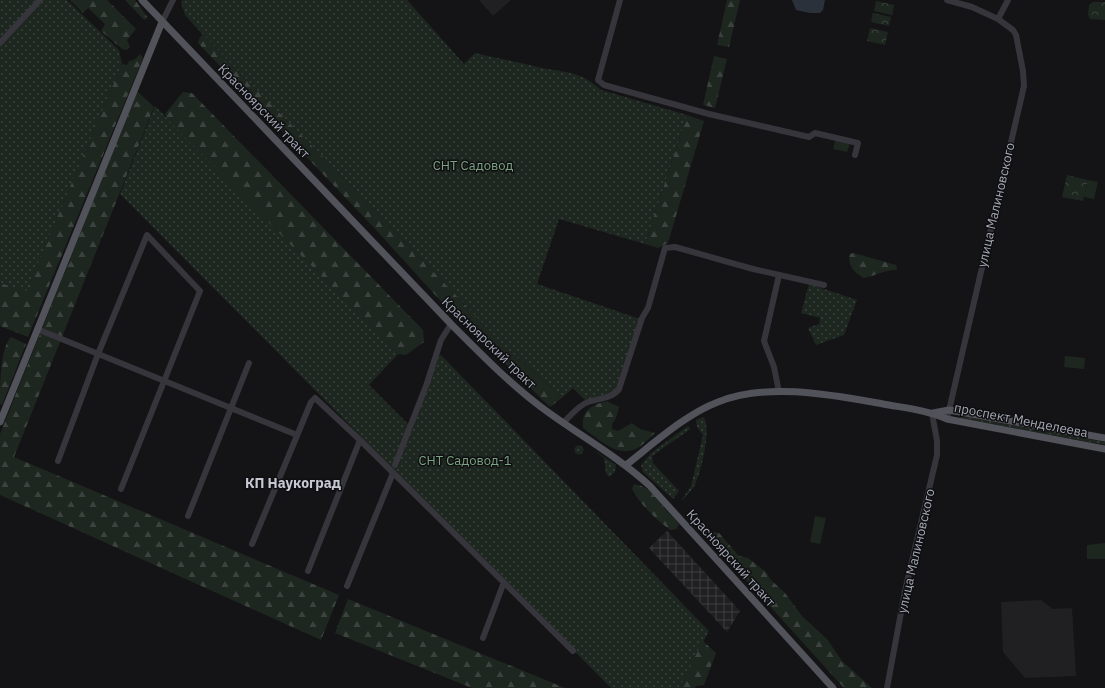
<svg xmlns="http://www.w3.org/2000/svg" width="1105" height="688" font-family="'IBM Plex Sans',sans-serif">
<style>
.built{fill:#202023}
.industrial{fill:url(#industrial-grid)}
.grass{fill:url(#grass-dots)}
.forest{fill:url(#forest-firs)}
.park{fill:url(#park-crowns)}
.pitch{fill:#1e2620}
.water{fill:#2a313a}
.lines{fill:none;stroke-linecap:round;stroke-linejoin:round}
.minor{stroke:#35353b;stroke-width:6}
.major{stroke:#51525a;stroke-width:7}
.labels{text-anchor:middle;dominant-baseline:central;stroke-width:3;stroke-linejoin:round;paint-order:stroke}
.street-label{font-size:13px;fill:#a5a9b7;stroke:#0f0f11}
.park-label{font-size:13px;fill:#7ba382;stroke:#0f0f11}
.neighbourhood-label{font-size:14px;font-weight:bold;fill:#c6c8d3;stroke:#0f0f11}
</style>
<defs>
<pattern id="industrial-grid" width="8" height="8" patternUnits="userSpaceOnUse"><rect width="8" height="8" fill="#202023"/><path d="M0 4h8M4 0v8" fill="none" stroke="#3d3e41"/></pattern>
<pattern id="grass-dots" width="8" height="8" patternUnits="userSpaceOnUse"><rect width="8" height="8" fill="#1e2620"/><path d="M2 2h.1M6 6h.1" fill="none" stroke="#3c433e" stroke-width="1.8" stroke-linecap="round"/></pattern>
<pattern id="forest-firs" width="22" height="20" patternUnits="userSpaceOnUse"><rect width="22" height="20" fill="#1e2620"/><path d="M5 1l3.5 6h-7zM16 11l3.5 6h-7z" fill="#3c433e"/></pattern>
<pattern id="park-crowns" width="20" height="18" patternUnits="userSpaceOnUse"><rect width="20" height="18" fill="#1e2620"/><path d="M2 6a3 3 0 1 1 6 0M12 15a3 3 0 1 1 6 0" fill="none" stroke="#3c433e"/></pattern>
</defs>
<rect width="100%" height="100%" fill="#141416"/>
<path class="built" d="M479,0H511L493,16Z
M1041,600L1053,609L1072,608L1076,676L1025,678L1003,652L1001,602Z"/>
<path class="industrial" d="M667,531L740,611L727,632L649,548Z"/>
<path class="grass" d="M0,0H67L119,50L122,64L26,292L0,283Z
M183,0H407L464,64L475,53C496,58 517,62 538,67C565,73 579,70 601,90L687,115L645,244L559,219L537,284L640,319L617,390L606,396L590,400H585L573,388L563,397L505,347L371,206L203,35L185,15L181,2Z
M155,106L398,354L369,385L410,426L440,354L709,631L680,688H611L120,194Z
M809,284L857,300L844,335L816,345L808,328L819,324L820,318L801,313Z
M961,416L1105,442V445L961,418Z
M704,417C711,430 702,468 696,482C694,488 686,497 681,501L691,486L703,435L697,427L696,420Z
M688,426L690,428L689,430L652,456L653,463L679,491L673,499L643,472L641,465L652,452Z
M574.5 450a4.5 4.5 0 1 1 9 0a4.5 4.5 0 1 1-9 0Z
M594,450L616,465L615,472L609,477L606,473L604,458Z"/>
<path class="forest" d="M70,0H107L136,29L127,40L130,47L127,50L122,49L101,31L105,24L88,8L83,13Z
M125,0H135L148,18L144,20Z
M727,0H740L729,47L717,45Z
M203,35L371,206L505,347L563,397L550,407L491,350L476,331L463,322L447,308L378,232L198,43L200,37Z
M140,54L143,58L28,337L0,326V283L26,291L122,64L127,65L129,61L134,60Z
M714,56L727,59L715,108L703,105Z
M137,91L154,107L14,457L339,595L321,640L0,495V434Z
M183,92L192,93L423,330L424,342L406,355L398,354L168,120L165,114Z
M687,115L704,121L668,243L658,248L645,244Z
M854,253L896,265L897,267L896,270C884,270 875,276 864,278C854,273 847,265 850,254Z
M11,337L26,344L2,405L0,404C0,387 0,348 11,337Z
M607,401L619,407L616,418L612,424V429L618,431L632,423L640,429L655,433C649,438 641,448 633,450C615,456 596,437 583,428C581,410 592,405 607,401Z
M634,484C651,487 656,497 666,510C670,515 675,518 679,524L677,529L670,530C656,519 640,505 632,489Z
M708,531L719,533L739,556L748,558L766,572L771,580L785,593L802,616L827,639L842,661L872,688H844L717,548L708,541L704,532Z
M348,599L565,688H472L335,633Z
M703,641L716,653L704,685L696,686L695,688H679Z"/>
<path class="park" d="M876,1L894,5L892,15L874,11Z
M1105,2V20L1090,19L1088,15L1089,5L1093,2Z
M873,13L891,17L889,26L871,22Z
M870,28L888,32L885,45L867,41Z
M1067,175L1088,180L1083,201L1062,197Z"/>
<path class="pitch" d="M835,140L850,143L847,152L833,149Z
M1088,180L1098,182L1094,199L1084,197Z
M1065,356L1085,358L1084,369L1064,367Z
M815,516L826,518L820,544L810,542Z
M1105,543V559H1087V545Z"/>
<path class="water" d="M792,0H825L823,10L820,13H810L796,10Z"/>
<g class="lines">
<path class="minor" d="M620,0L598,80L604,85L709,114L809,137L815,133L858,143L855,155
M947,0L972,7L998,19
M162,22L173,0
M0,43L40,0
M779,275L764,341L774,367L779,392
M37,329L297,435
M947,419L1024,86L1023,71L1016,35L1013,30L998,19L1008,0
M564,422C570,416 579,405 588,402C597,399 613,398 619,389L642,318L648,308L665,248L675,247L753,269L824,285
M58,461L98,354L147,235L200,291L121,489
M395,465L426,386L441,340L451,324
M188,516L249,363
M252,544L311,402L315,398L360,440L573,651
M308,571L360,440
M347,586L393,473
M483,638L504,582
M887,688L905,591L937,455V441L932,413"/>
<path class="major" d="M142,0L451,324C480,353 508,382 541,407C577,434 616,455 650,486L833,688
M933,413L949,410L1105,438
M0,422L162,22
M626,465C653,444 686,414 718,402C768,382 832,395 883,404C905,408 927,410 947,419L1105,449"/>
</g>
<g class="labels">
<g class="street-label">
<text transform="translate(264 111) rotate(46)">Красноярский тракт</text>
<text transform="translate(996 205) rotate(-77)">улица Малиновского</text>
<text transform="translate(489 343) rotate(44)">Красноярский тракт</text>
<text transform="translate(1021 420) rotate(11)">проспект Менделеева</text>
<text transform="translate(916 551) rotate(-77)">улица Малиновского</text>
<text transform="translate(731 558) rotate(48)">Красноярский тракт</text>
</g>
<g class="park-label">
<text x="473" y="165">СНТ Садовод</text>
<text x="465" y="460">СНТ Садовод-1</text>
</g>
<g class="neighbourhood-label">
<text x="293" y="483">КП Наукоград</text>
</g>
</g>
</svg>
